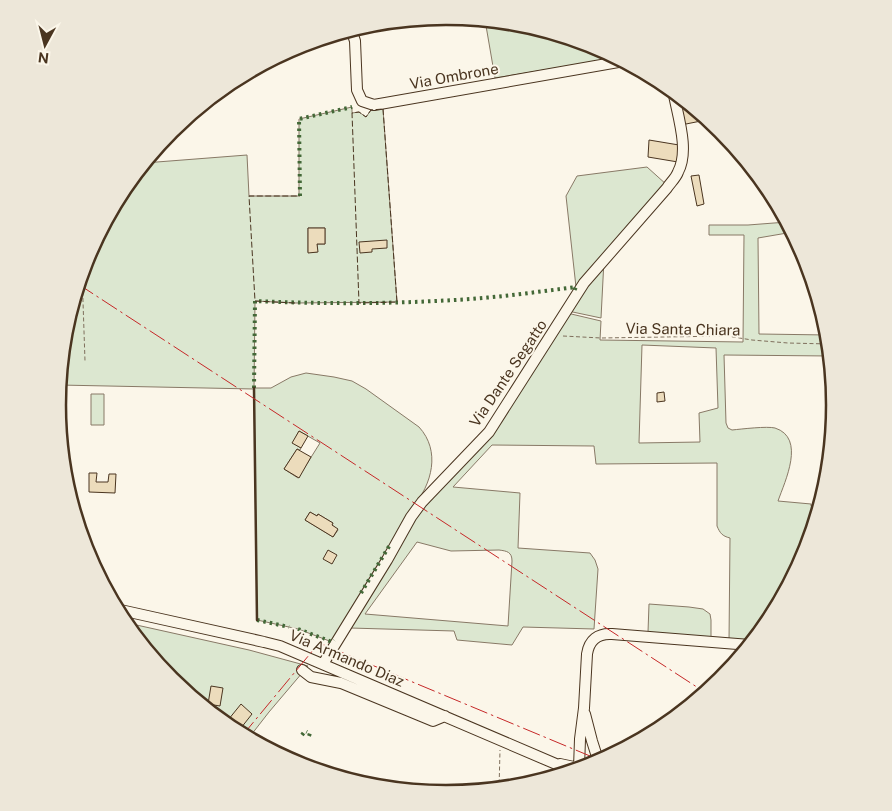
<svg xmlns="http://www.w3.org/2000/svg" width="892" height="811" font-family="'Public Sans',sans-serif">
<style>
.green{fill:#dce7d0;stroke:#887966;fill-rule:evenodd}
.building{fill:#ecdcbc;stroke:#4a3520}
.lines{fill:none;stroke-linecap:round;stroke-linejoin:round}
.minor-casing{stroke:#4a3520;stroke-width:12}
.path{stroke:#7f6f5c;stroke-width:1;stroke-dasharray:4 2.5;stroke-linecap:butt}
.minor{stroke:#fbf6e9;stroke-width:10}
.hedge{stroke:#436837;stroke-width:4;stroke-dasharray:2.5 4;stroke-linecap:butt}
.fence{stroke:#4a3520;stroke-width:1;stroke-dasharray:6 2.5;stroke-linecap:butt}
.wall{stroke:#4a3520;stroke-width:2.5}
.power{stroke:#c62828;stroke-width:1;stroke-dasharray:18 4 2.5 4;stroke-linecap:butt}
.labels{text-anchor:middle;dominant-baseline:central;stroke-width:4;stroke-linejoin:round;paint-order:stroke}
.street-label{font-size:15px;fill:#4a3520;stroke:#fbf6e9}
.rim{fill:none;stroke:#4a3520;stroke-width:2.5}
</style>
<rect width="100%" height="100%" fill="#fbf6e9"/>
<path class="green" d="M485,20L522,24L595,46L618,58L495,78Z
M352,107V113L359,112L366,117L371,110L383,109L397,302L295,303L255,301L254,388H271L291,377L306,373L334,377L352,381L366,389L419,427C441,451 432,484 413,507L332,642L298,629L257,620L254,389L59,385L64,329L86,256L123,189L144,163L247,155L249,196H299V119ZM308,228H325V244H317V252H308ZM299,431L320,443L298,478L284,469L297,449L300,450L301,448L293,443ZM310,512L317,516L318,514L333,523L332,525L338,530L333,537L305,520Z
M647,167L667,185L604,260L601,318L568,311L576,287L566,196L577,176Z
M787,222L793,232L758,238L759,334L828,335L830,356L724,355L726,423L728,428L732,430C742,429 767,426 775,428C806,438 785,481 778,501L811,504V506L820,509L806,555L769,622L752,643L729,641L730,538C722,536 720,533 717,526V463L596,464L594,446L492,445L453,487L520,493L518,548L590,553L595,560L598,569L594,629L523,627L512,645L457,640L454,631L350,628L413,518L492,432L567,313L601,321L600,340L743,342L744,235H709V225H748ZM642,345L716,348L718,408L699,413L700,442L639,443ZM417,542L451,551L499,550C507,551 512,552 512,561L508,626L365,614Z
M91,394H104V425H91Z
M649,604L689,607L703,609L710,614L711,620V638L648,632Z
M123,622L249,650L308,666L269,712L248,739L230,729L171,681Z"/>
<path class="building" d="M675,93L700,113L701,121L681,125Z
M649,140L679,145L678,162L648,157Z
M699,175L704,204L697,206L691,176Z
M308,228H325V244H317L318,252L308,253Z
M387,240V248L372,249V252L360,253L359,242Z
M664,392L665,401L657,402V393Z
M299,431L308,436L301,448L292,443Z
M297,449L311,457L299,478L284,469Z
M89,473H97L96,482H108L109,474H116L115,493L89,492Z
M310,512L317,516L318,514L333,523L332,525L338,529L333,537L305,520Z
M328,550L337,555L332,564L323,559Z
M211,686L223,688L220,706L208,704Z
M241,704L252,714L237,733L224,725Z"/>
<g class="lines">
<g class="minor-casing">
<path id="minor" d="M351,29L355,41L357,90L362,101L374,105L624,61
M116,609L264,642L280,646L556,764L569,773
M323,664L387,560L411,517L422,502L489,432L584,283L667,188C670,183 676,178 678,172C690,150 677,114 673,90
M302,670L311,677L341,683L433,721L445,716
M585,714L592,741L599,763
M560,764L579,768L580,739L584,708L587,654C589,640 598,633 612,634L750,645"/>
</g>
<path class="path" d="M82,272L85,361
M563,336L601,338L727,336L752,340L788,343L829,344
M499,790L500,750"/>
<use href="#minor" class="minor"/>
<path class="hedge" d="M300,196L299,119L352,107
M254,388L255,301C321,304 388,304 454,300C495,298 536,292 576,287L574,291
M361,593L391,543
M257,620L289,627
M298,629L332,642L334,640
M302,735L305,731L307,732
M309,736L310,733"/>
<path class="fence" d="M383,109L397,302L359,303L352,113L359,112L366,117L371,110Z
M295,303L255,301L249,196H300"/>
<path class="wall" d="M254,388L257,620"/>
<path class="power" d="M78,284L706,693
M242,736L319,643L590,756L601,762"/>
</g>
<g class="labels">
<g class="street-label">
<text transform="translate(454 76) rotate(-10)">Via Ombrone</text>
<text transform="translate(683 329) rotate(1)">Via Santa Chiara</text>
<text transform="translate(508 373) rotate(-56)">Via Dante Segatto</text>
<text transform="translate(347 658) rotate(23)">Via Armando Diaz</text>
</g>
</g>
<path d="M0 0H892V811H0ZM66 405a380 380 0 1 1 760 0a380 380 0 1 1-760 0Z" fill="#ede7d9" fill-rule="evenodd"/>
<path class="rim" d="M66 405a380 380 0 1 1 760 0a380 380 0 1 1-760 0Z"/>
<g transform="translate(45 45) rotate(187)" stroke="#fbf6e9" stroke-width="4" paint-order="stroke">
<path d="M0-4L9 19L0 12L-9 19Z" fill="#4a3520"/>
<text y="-8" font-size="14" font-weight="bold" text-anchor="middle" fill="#4a3520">N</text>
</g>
</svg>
